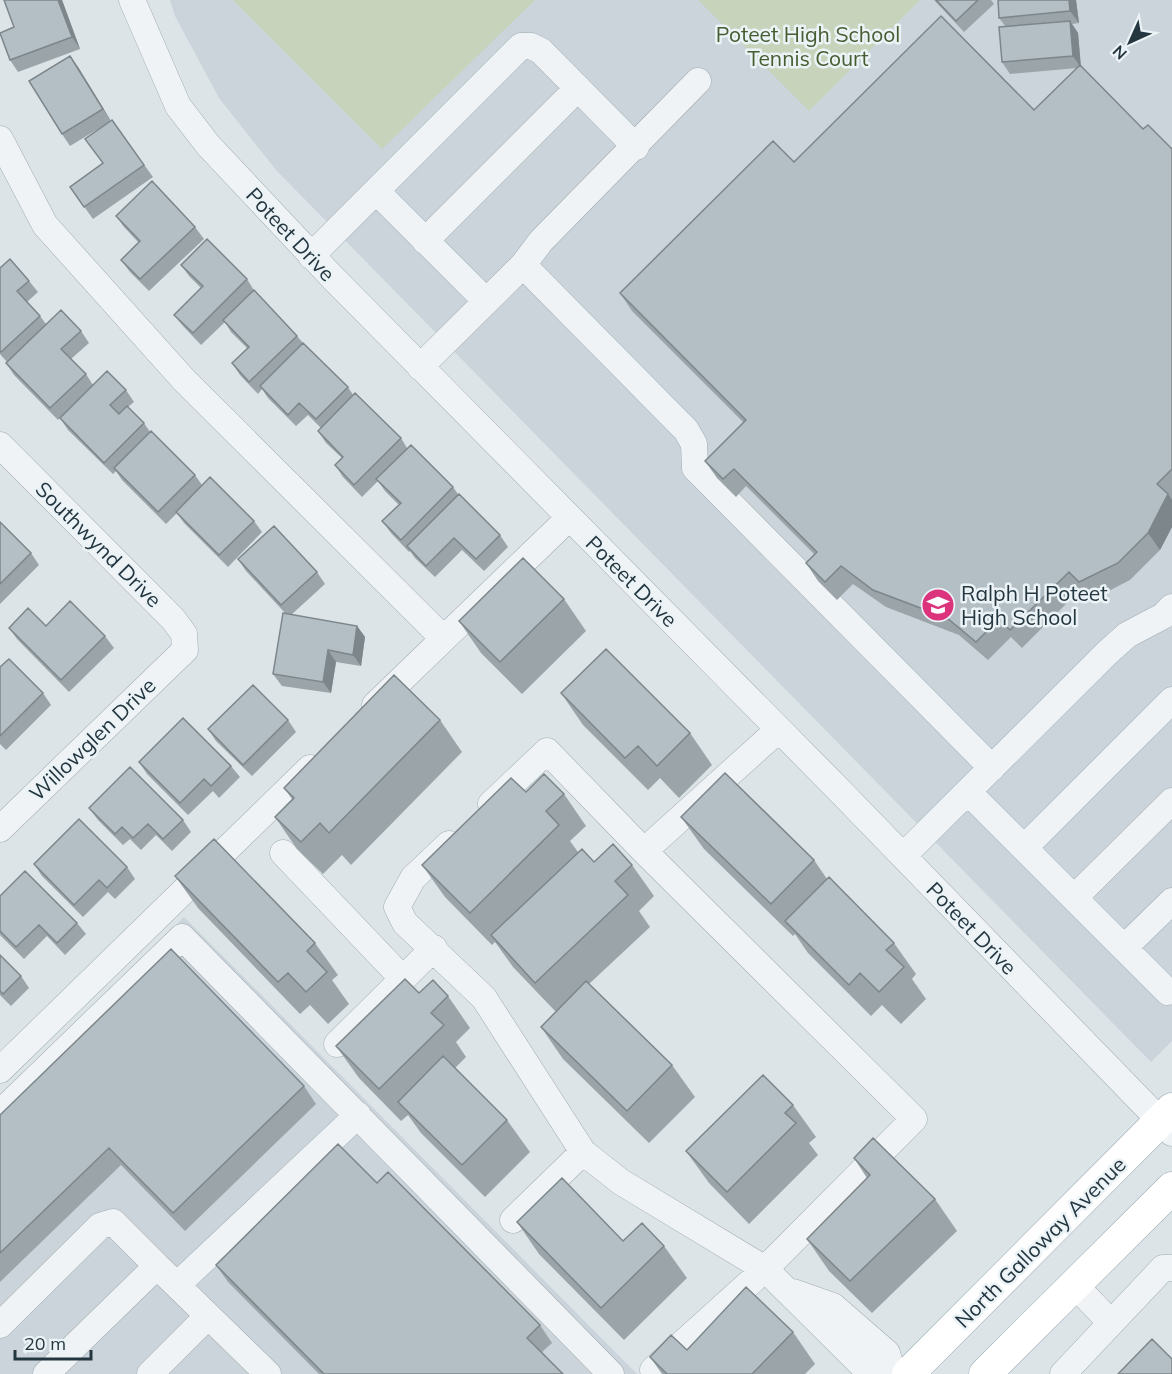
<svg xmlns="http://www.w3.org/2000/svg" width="1172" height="1374" font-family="Mulish,sans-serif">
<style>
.built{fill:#cad4da}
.green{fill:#c8d3bc}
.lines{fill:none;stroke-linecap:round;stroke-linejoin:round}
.minor-casing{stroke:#a1acb2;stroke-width:27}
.major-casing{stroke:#9aacb5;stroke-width:33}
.minor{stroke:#eff3f6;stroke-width:26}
.major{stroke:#fff;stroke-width:32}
.wall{fill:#9aa4a9}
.shaded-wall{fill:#7d868a}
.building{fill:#b3bfc5;stroke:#7d868a;stroke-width:1.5}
.labels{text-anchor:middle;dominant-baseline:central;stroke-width:5;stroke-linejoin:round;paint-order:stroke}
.park-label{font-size:21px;fill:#455d30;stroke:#ebf3f6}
.street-label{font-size:21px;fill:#243640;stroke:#ebf3f6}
.poi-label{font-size:21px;fill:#243640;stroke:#ebf3f6;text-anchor:start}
</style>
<rect width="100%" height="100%" fill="#dce4e8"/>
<path class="built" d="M170,0H1172V1041L1151,1062L276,170L219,98L175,16Z
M184,917L637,1374H0V1095Z"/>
<path class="green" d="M233,0H535L382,149Z
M698,0H920L809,111Z"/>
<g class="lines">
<g class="minor-casing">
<path id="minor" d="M132,0L178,106L208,145L333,278L836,787L1172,1133
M0,139L45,225L184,380L443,638
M376,191L486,301
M425,241L578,88
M311,256L521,46H531L541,51L636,147
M523,265L541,241L698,81
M420,367L523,265L686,430L694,444L695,468L992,768
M0,445L173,619L184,634L185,650L0,829
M375,705L569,518
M968,792L1168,992L1172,991
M491,804L547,751L644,851L914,1119L765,1269L653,1370
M449,844L413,878L397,907L405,923L484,998L583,1152L621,1182L765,1269L871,1374
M1024,848L1172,700
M644,851L778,730
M283,853L403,979
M903,856L1107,653L1127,635L1163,616L1172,607
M1074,898L1172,801
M1124,948L1172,901
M337,1044L434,948
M0,1070L310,768
M0,1113L182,937L611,1374
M513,1220L583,1152
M177,1285L358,1115
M1075,1285L1111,1323
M793,1292L833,1306L887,1353L893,1374
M0,1325L100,1226L113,1222L157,1266
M46,1374L157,1266L268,1374
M150,1374L208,1316
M1063,1374L1163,1268H1172"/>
</g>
<g class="major-casing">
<path id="major" d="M908,1374L1172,1109
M985,1374L1172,1188"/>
</g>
<use href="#minor" class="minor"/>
<use href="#major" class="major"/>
</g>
<path class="wall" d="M4,0H62L80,49L18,72L10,60L14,27Z
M934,0H991L994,4L964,32Z
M998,0H1076L1079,23L1072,24L1078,33L1081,67L1143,129L1172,149V527L1160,550L1130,580L1091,600L1081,589L1022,648L1011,637L988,660L959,635L886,607L853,584L837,600L818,581L806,563L815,555L746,486L736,497L717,478L705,461L744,423L632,311L620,293L794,162L1034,110L1077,68L1010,74L1002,62L1006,27L999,18Z
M78,67L111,121L112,120L153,177L93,219L70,187L102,164L108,123L70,146L62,134Z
M116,216L195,227L204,239L149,291L130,272L121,260L139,243L124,227Z
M181,265L247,279L255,292L297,336L303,343L348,387L353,395L401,438L407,448L453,487L458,494L500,535L508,547L484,571L462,550L435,577L415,558L410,551L409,552L391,533L382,521L399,505L385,491L378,481L362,497L343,477L335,465L342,458L326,443L318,431L321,428L308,415L296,426L268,398L262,389L258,394L240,375L232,363L247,348L231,332L225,322L201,345L183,326L174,315L201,288L189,276Z
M0,268L29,281L38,292L27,302L40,316L46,324L81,331L89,343L71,359L86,374L93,385L126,390L134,402L128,407L144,423L150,432L195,475L202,485L254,521L262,532L228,567L184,523L177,513L166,524L122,480L116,471L113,474L68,430L60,418L58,420L14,375L6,363L7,362L0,354Z
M0,522L31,553L39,565L0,604Z
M238,559L317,572L325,584L291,615L357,626L365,637L361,666L336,662L331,693L282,686L273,674L286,614L246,571Z
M564,599L586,631L522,694L481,653L459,621Z
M46,626L105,636L114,648L69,692L17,639L9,628Z
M0,667L43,693L51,705L6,750L0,744Z
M561,693L690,733L712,765L679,798L660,778L648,790L583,725Z
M288,720L296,732L252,776L216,741L208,729Z
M440,720L462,752L351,865L342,855L323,874L297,849L275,817L292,799L284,788Z
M139,762L231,766L240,777L219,798L213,791L188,815L147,774Z
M526,792L564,794L586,826L570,841L578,852L594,862L632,865L654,896L639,911L650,927L589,984L672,1065L695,1097L649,1143L563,1059L541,1027L556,1012L513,967L495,942L492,945L445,897L422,865Z
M89,808L183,820L191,832L172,851L156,835L141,850L130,839L123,845L98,820Z
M681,817L814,860L827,879L894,943L916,974L912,979L926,999L901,1024L882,1005L871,1016L808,953L795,934L793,936L704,849Z
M34,864L127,867L135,879L115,899L108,892L83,917L42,876Z
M175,876L315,943L338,975L332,980L349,1004L328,1024L310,1005L300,1014L198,908Z
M0,896L77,923L86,934L65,955L47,936L24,959L0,935Z
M0,955L21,976L29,988L11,1006L0,995Z
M419,993L448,996L470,1028L456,1042L466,1057L455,1068L507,1120L530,1152L485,1197L421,1133L408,1115L401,1121L359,1078L336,1046Z
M304,1086L316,1104L185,1231L121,1165L0,1282V1115Z
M793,1105L816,1137L809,1143L818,1155L749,1224L709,1183L686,1151Z
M854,1158L935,1199L957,1231L872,1313L829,1271L807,1239L867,1178Z
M377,1183L540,1325L552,1343L542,1352L563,1374H319L228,1282L216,1265Z
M517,1222L623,1241L664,1246L687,1278L624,1340L539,1254Z
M793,1332L815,1364L805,1374H662L650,1357L687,1350Z"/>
<path class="shaded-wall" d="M58,0H62L80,49L72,37Z
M1069,0H1076L1079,23L1070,11Z
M1070,21L1078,33L1081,68L1073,56Z
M70,56L78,67L111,121L103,109Z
M1168,494L1172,500V527L1160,550L1148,533Z
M357,626L365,637L361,666L353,655Z
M328,650L336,662L331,693L323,682Z"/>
<path class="building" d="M4,0H58L72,37L10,60L0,33L14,27Z
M936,0H978L956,21Z
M998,0H1069L1070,11L999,18Z
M941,16L1034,110L1080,65L1143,129L1148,125L1172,149V469L1157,484L1168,494L1148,533L1118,563L1079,582L1069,572L1010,630L999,619L976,642L947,618L873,590L841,566L825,582L806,563L817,552L734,469L723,479L705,461L746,420L620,293L773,141L794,162Z
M1070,21L1073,56L1002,62L999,27Z
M70,56L103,109L62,134L29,81Z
M112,120L144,165L84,207L70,187L103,163L85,139Z
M152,181L195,227L140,279L121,260L140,241L116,216Z
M207,239L247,279L193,333L174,315L203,286L181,265Z
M10,259L29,281L17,291L40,316L1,352L0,351V268Z
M254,290L297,336L249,382L232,363L249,347L223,320Z
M61,310L81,331L61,349L86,374L50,408L6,363Z
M303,343L348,387L316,419L299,403L288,415L260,386Z
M107,371L126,390L110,405L119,414L127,406L144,423L104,463L60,418Z
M355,393L401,438L354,485L335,465L343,457L318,431Z
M151,431L195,475L158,512L114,468Z
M411,445L453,487L401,540L382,521L401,503L376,479Z
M210,477L254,521L219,555L176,512Z
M459,494L500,535L476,559L454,538L426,566L407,546Z
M0,522L31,553L0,584Z
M274,526L317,572L281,605L238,559Z
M523,558L564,599L500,662L459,621Z
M70,601L105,636L61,680L9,628L28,608L46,626Z
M283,613L357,626L353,655L328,650L323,682L273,674Z
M606,649L690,733L657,766L638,746L625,758L561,693Z
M9,659L43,693L0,736V667Z
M394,675L440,720L329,833L320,823L301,842L275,817L294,798L284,788Z
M253,685L288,720L243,765L208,729Z
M183,718L231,766L211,786L204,779L180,803L139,762Z
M130,767L183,820L163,839L148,824L133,838L122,827L115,834L89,808Z
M725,773L814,860L771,904L681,817Z
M544,774L564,794L546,811L559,825L470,913L422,865L511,778L526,792Z
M79,819L127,867L107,888L99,880L74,905L34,864Z
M214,839L315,943L307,951L327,972L306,992L288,973L278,982L175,876Z
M613,844L632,865L615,881L628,895L535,983L491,935L582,849L594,862Z
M25,871L77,923L57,943L39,925L16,947L0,931V896Z
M829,877L894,943L886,950L904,967L879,992L860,973L849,985L785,921Z
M171,949L304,1086L173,1213L109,1148L0,1253V1115Z
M0,955L21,976L3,994L0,991Z
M405,979L419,993L433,980L448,996L431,1013L444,1025L379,1089L336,1046Z
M586,981L672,1065L627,1111L541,1027Z
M443,1056L507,1120L462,1165L398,1102Z
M763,1075L793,1105L785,1113L796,1123L727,1192L686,1151Z
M873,1138L935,1199L850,1281L807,1239L870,1175L854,1158Z
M338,1144L377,1183L388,1172L540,1325L527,1338L563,1374H324L216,1265Z
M562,1178L623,1241L642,1223L664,1246L601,1308L517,1222Z
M746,1287L793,1332L752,1374H667L650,1357L671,1335L687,1350Z
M1152,1339L1172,1359V1374H1118Z"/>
<defs>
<g id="school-disc" transform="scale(1.725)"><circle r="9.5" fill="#db337c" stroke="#ebf3f6"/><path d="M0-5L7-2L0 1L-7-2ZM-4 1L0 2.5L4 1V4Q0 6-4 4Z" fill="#fff"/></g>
</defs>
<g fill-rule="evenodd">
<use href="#school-disc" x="938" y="605"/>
</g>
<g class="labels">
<g class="park-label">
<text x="808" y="34">Poteet High School<tspan x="808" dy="24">Tennis Court</tspan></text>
</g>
<g class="street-label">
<text transform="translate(291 234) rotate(47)">Poteet Drive</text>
<text transform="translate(99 544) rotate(45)">Southwynd Drive</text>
<text transform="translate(632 581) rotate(45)">Poteet Drive</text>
<text transform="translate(92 739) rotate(-44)">Willowglen Drive</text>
<text transform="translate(972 928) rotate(46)">Poteet Drive</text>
<text transform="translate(1040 1242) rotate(-45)">North Galloway Avenue</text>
</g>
<g class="poi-label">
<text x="961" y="593">Ralph H Poteet<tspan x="961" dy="24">High School</tspan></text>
</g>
</g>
<g transform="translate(1130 42) rotate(225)" stroke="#ebf3f6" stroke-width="4.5" paint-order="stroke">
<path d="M0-4.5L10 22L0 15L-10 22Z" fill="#243640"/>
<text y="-9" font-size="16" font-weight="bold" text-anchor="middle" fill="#243640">N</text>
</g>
<path d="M15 1350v9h76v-9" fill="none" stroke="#243640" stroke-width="3"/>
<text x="24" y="1350" font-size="18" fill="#243640" stroke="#ebf3f6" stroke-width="4.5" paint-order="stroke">20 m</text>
</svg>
